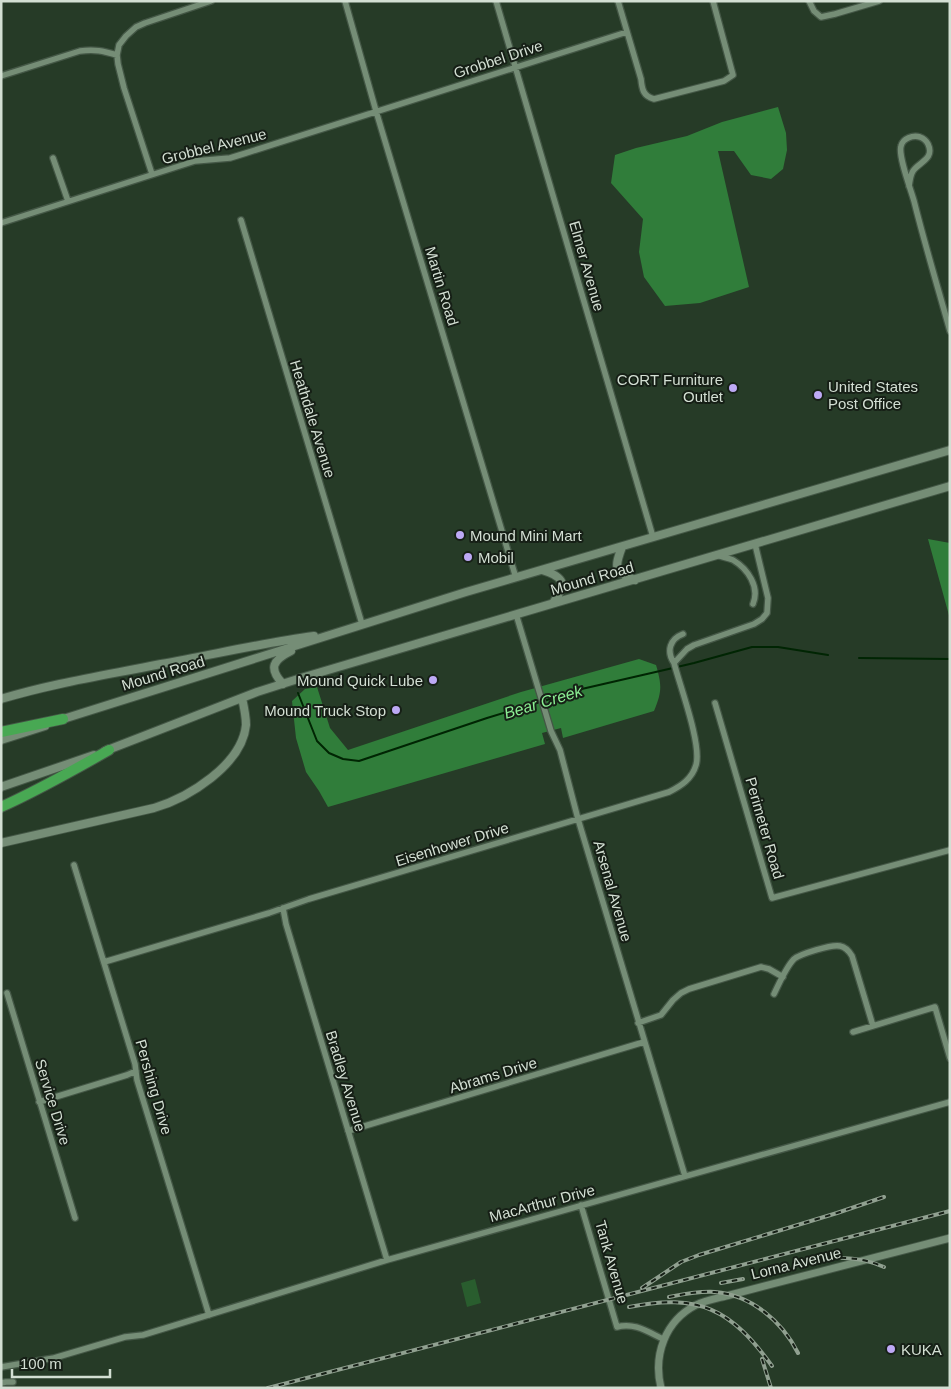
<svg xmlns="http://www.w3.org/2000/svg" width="951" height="1389" font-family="Helvetica,sans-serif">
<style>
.green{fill:#295d2e}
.forest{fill:#307d3a}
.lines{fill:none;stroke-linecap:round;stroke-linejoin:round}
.stream{stroke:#002503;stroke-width:2}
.minor-casing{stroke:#445746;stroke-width:8}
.tertiary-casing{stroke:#445746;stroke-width:9}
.secondary-casing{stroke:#445746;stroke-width:10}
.motorway-casing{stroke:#445746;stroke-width:12}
.minor{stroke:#758d76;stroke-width:5.5}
.tertiary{stroke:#758d76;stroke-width:7}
.secondary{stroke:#758d76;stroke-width:8}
.motorway{stroke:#48a853;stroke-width:10}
.rail-casing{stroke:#90a090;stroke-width:4}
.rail{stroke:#161f16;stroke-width:2;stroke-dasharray:5.5;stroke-linecap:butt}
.poi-dot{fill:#bda9f5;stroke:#161f16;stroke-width:2}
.labels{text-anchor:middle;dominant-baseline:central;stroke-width:4;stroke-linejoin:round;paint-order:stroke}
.street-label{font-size:15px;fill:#d3dfd3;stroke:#161f16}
.poi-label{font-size:15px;fill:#d3dfd3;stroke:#161f16;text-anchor:start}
.water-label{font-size:16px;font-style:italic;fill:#8bef93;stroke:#161f16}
</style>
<rect width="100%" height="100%" fill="#263b27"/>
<path class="green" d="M475,1279L481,1303L467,1307L461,1283Z"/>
<path class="forest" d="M778,107L786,133L787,150L783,169L771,179L751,175L734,151H718L749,287L700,303L665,306L644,277L639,252L643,219L611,183L615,155L636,148L687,136L722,122Z
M928,539L950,543V619Z
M639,659L656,665C662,685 662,692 654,711L563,738L561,728L542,733L545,744L328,807L319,791L306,772L296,738L292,701L305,689L317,687L330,728L348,750L521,692Z"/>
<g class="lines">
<path class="stream" d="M859,658L950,659
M677,667L694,663L752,647H778L828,655
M298,693L317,741L329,753L343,759L359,761L487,718L540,702
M544,701L573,691L673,668"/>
<g class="minor-casing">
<path id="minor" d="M345,1L376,111L516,578
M496,1L653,537
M618,1L641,79C642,89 643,96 654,99L724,81L733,75L713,1
M809,1L814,11L821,17L835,14L879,1
M1,76L80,51C95,49 103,51 117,55
M53,158L68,201
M152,174L124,88L118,64L117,55L119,45L126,36L136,27L145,23L211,1
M909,186C910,181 910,176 913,171C919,162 935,159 928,144C926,140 923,138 920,137C913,135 903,138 901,146C898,156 911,190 914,201C925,245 938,288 950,331
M241,220L362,624
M1,223L195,161L230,158L243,154L627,32
M717,555C722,557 728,558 733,560C748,569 760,587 753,604
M516,614L551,731L560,750L578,819L685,1176
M674,663L687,649L694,645L754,624L762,619L767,613L768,598L755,544
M715,703L772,898L950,850
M74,865L135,1064L137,1080L209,1315
M283,908L286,924L387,1260
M104,962L269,913L309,899L669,792C681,786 692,779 696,765C702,745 680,686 674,663C666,651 670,639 683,634
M7,993L75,1218
M774,994C779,984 786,967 794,959C800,954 832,944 840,946C846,947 849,951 852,956L873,1026
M638,1023L661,1015L673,1000L681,993L689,989L761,967L769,969L783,977
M853,1032L935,1007L950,1058
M39,1102L127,1075L136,1071
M348,1131L644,1042
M581,1205L617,1327C634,1322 648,1332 663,1339
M1,1367L54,1358L125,1337L143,1335L387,1260L950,1102
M1,1383L6,1382H13"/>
</g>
<g class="tertiary-casing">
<path id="tertiary" d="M661,1388C653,1355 665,1321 696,1305C706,1300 719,1298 730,1295L950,1238"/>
</g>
<g class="secondary-casing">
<path id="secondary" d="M622,547C614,568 614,572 635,580
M542,570C565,577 567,584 553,603
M283,684C268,668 273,660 291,651
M1,699C54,683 107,675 161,664C212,655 262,643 314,636
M60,720L466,592L950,450
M1,740L45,726
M105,751L257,692L301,678L950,486
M1,787L94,755
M1,843L154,808C188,798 242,765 246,725C246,716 244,707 242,698"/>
</g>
<g class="motorway-casing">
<path id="motorway" d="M1,732L63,719
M1,807C39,790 74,770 109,750"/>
</g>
<use href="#minor" class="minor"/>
<use href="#tertiary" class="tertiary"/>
<use href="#secondary" class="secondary"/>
<use href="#motorway" class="motorway"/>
<g class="rail-casing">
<path id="rail" d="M797,1263C827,1257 855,1254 884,1267
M721,1283L743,1279
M642,1288L681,1262L699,1255L837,1213L884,1197
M669,1297C684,1294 699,1291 715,1292C751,1295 782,1321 798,1353
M629,1307C699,1293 731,1309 772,1366
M762,1359L771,1388
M268,1388L950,1211"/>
</g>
<use href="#rail" class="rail"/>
</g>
<g class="poi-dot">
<circle cx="733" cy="388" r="5"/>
<circle cx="818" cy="395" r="5"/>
<circle cx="460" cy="535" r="5"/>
<circle cx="468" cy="557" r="5"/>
<circle cx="433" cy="680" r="5"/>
<circle cx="396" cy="710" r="5"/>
<circle cx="891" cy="1349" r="5"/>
</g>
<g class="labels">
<g class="street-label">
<text transform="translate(498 59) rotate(-18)">Grobbel Drive</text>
<text transform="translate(214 146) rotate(-14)">Grobbel Avenue</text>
<text transform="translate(587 266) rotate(74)">Elmer Avenue</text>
<text transform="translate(442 286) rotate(73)">Martin Road</text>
<text transform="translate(313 419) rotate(73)">Heathdale Avenue</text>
<text transform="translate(592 578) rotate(-16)">Mound Road</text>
<text transform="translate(163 673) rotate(-17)">Mound Road</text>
<text transform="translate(765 828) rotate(74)">Perimeter Road</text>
<text transform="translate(452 844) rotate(-17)">Eisenhower Drive</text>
<text transform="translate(613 891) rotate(74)">Arsenal Avenue</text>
<text transform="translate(493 1075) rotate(-17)">Abrams Drive</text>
<text transform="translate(346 1081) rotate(73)">Bradley Avenue</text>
<text transform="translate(154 1087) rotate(74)">Pershing Drive</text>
<text transform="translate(53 1102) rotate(73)">Service Drive</text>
<text transform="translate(542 1203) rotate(-15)">MacArthur Drive</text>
<text transform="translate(612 1262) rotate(74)">Tank Avenue</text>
<text transform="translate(796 1263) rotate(-14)">Lorna Avenue</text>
</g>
<g class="poi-label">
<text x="723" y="379" text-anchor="end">CORT Furniture<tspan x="723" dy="17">Outlet</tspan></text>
<text x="828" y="386">United States<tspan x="828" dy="17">Post Office</tspan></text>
<text x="470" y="535">Mound Mini Mart</text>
<text x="478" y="557">Mobil</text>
<text x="423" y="680" text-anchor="end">Mound Quick Lube</text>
<text x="386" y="710" text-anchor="end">Mound Truck Stop</text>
<text x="901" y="1349">KUKA</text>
</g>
<g class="water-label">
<text transform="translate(543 702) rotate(-17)">Bear Creek</text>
</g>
</g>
<rect width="951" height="1389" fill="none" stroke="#d3dfd3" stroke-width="5"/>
<path d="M12 1369v8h98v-8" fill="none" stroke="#d3dfd3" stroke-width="2.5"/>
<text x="20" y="1369" font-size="15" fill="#d3dfd3" stroke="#161f16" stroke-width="4" paint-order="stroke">100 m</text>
</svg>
